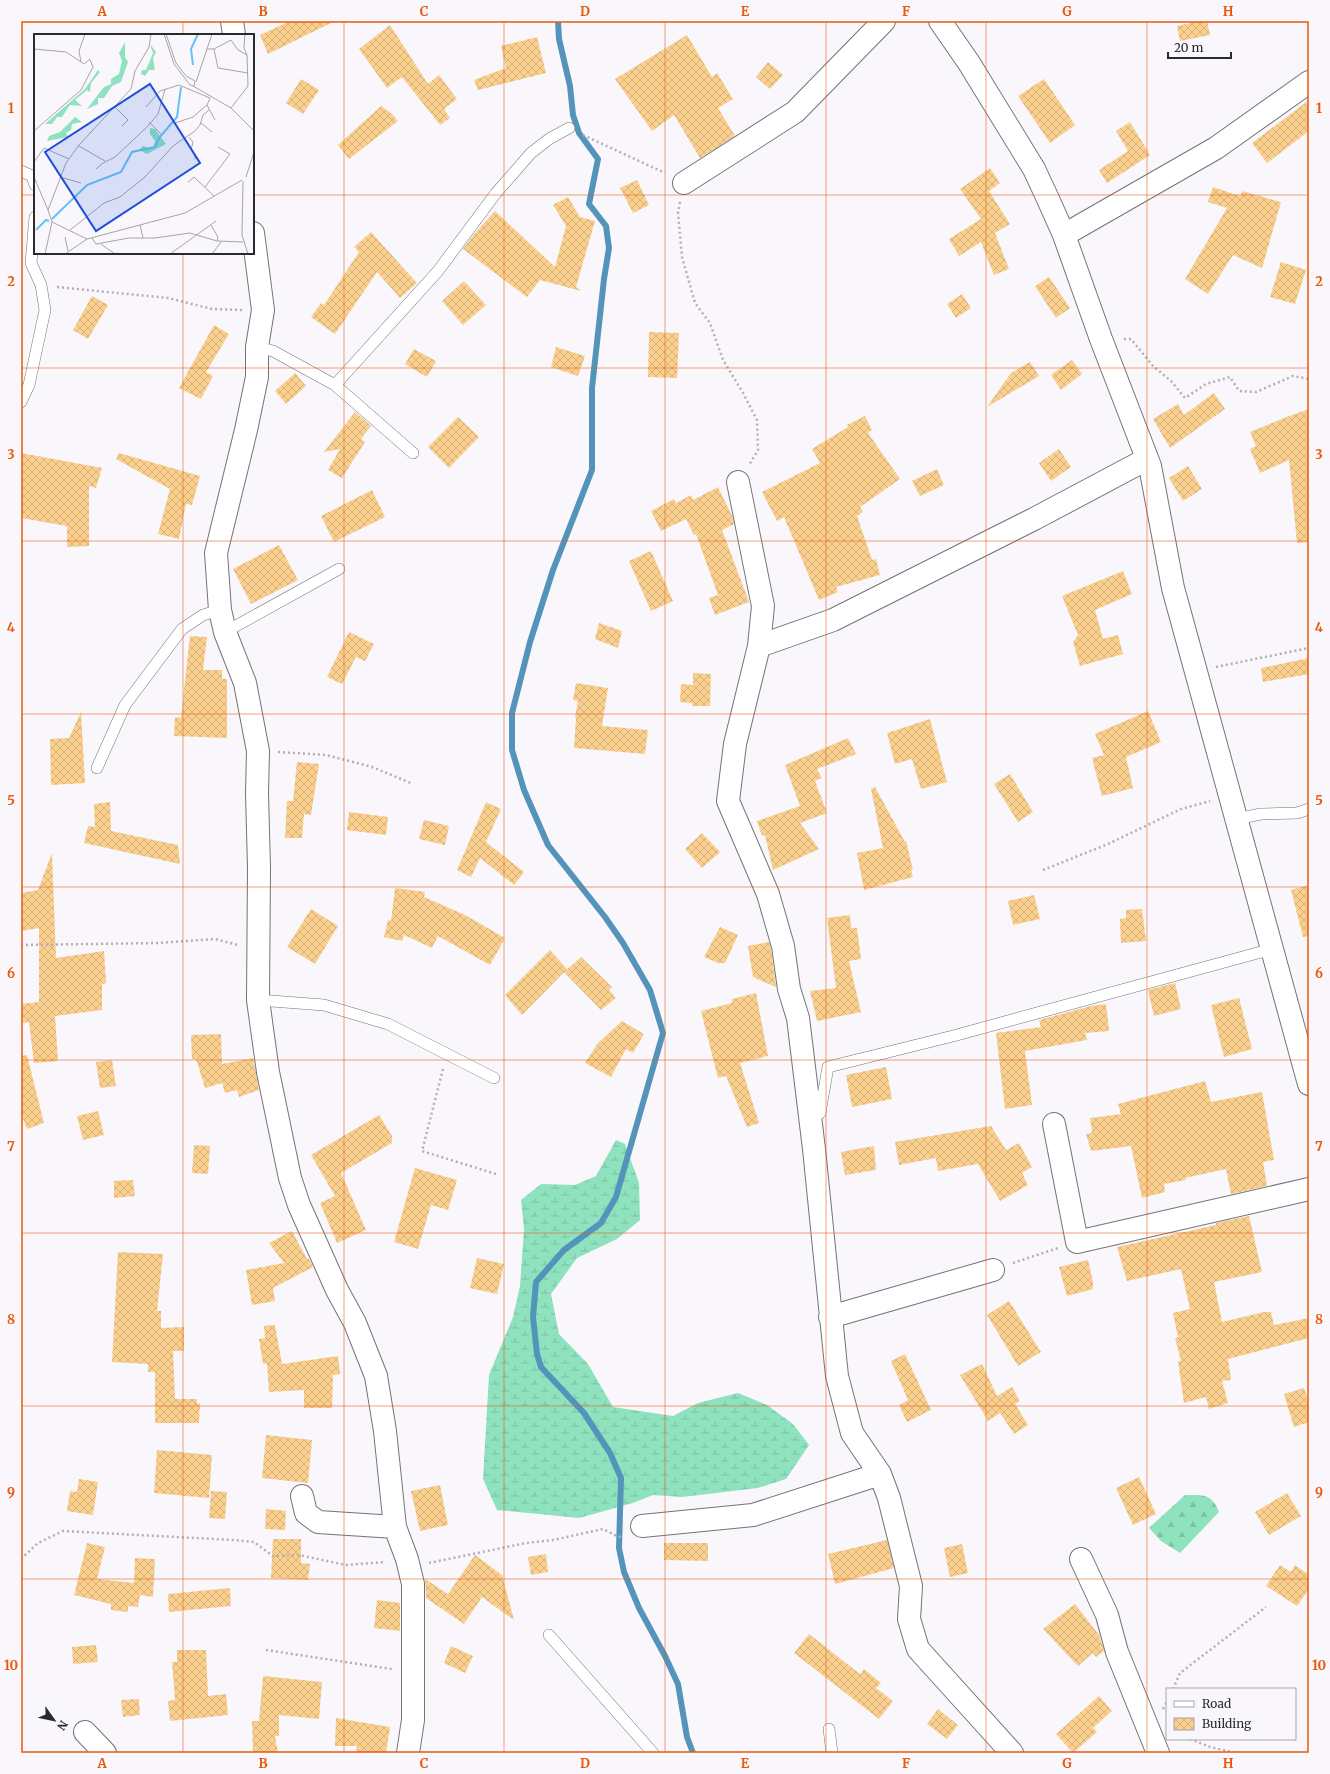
<svg xmlns="http://www.w3.org/2000/svg" width="1330" height="1774" font-family="Merriweather,serif">
<style>
.forest{fill:url(#forest-firs)}
.wetland{fill:url(#wetland-marsh)}
.lines{fill:none;stroke-linecap:round;stroke-linejoin:round}
.stream{stroke:#5494bb;stroke-width:6}
.building{fill:url(#building-cross-hatch)}
.service-casing{stroke:#757376;stroke-width:12}
.minor-casing{stroke:#757376;stroke-width:24}
.path{stroke:#b1afb2;stroke-width:2.5;stroke-dasharray:2 3;stroke-linecap:butt}
.service{stroke:#fff;stroke-width:11}
.minor{stroke:#fff;stroke-width:22}
.grid{fill:none;stroke:#e8590c;stroke-width:1;stroke-opacity:0.55}
.inset-river{fill:none;stroke:#65c2f9;stroke-width:2}
.inset-road{fill:none;stroke:#a7a5a8;stroke-width:1}
.view{fill:#1d4ed8;fill-opacity:0.15;stroke:#1d4ed8;stroke-width:2}
.inset-edge{fill:none;stroke:#2b2a2b;stroke-width:2}
.neatline{fill:none;stroke:#e8590c;stroke-width:1.5}
.grid-label{font-size:13px;text-anchor:middle;font-weight:bold;fill:#e8590c}
</style>
<defs>
<pattern id="forest-firs" width="22" height="20" patternUnits="userSpaceOnUse"><rect width="22" height="20" fill="#8fe2be"/><path d="M5 1l3.5 6h-7zM16 11l3.5 6h-7z" fill="#7cc2a3"/></pattern>
<pattern id="wetland-marsh" width="20" height="14" patternUnits="userSpaceOnUse"><rect width="20" height="14" fill="#8fe2be"/><path d="M1 5h8M5 5V1M11 12h8M15 12V8" fill="none" stroke="#7cc2a3"/></pattern>
<pattern id="building-cross-hatch" width="8" height="8" patternUnits="userSpaceOnUse"><rect width="8" height="8" fill="#fbd08f"/><path d="M0 0l8 8M0 8l8-8" fill="none" stroke="#d7b37c"/></pattern>
</defs>
<rect width="100%" height="100%" fill="#faf7fc"/>
<path class="forest" d="M1185,1495C1202,1495 1212,1493 1219,1512L1180,1553L1161,1541L1149,1528Z"/>
<path class="wetland" d="M616,1140L625,1144L639,1183L640,1220L617,1239L577,1258L551,1294L559,1334L588,1364L613,1407L673,1416L698,1403L738,1393L767,1405L793,1424L809,1445L786,1479L758,1488L682,1497L653,1495L633,1503L579,1518L497,1510L483,1479L489,1375L513,1317L520,1286L524,1229L521,1200L541,1184L575,1185L596,1176Z"/>
<g class="lines">
<path class="stream" d="M558,21L559,39L570,86L573,115L579,133L598,159L589,204L606,226L609,248L604,279L592,388V470L553,570L530,642L512,713V750L524,790L548,845L605,917L623,943L650,990L663,1033L616,1197L601,1223L564,1250L536,1282L533,1317L537,1354L541,1367L584,1413L610,1453L621,1478L619,1548L624,1572L639,1608L665,1656L678,1684L687,1737L693,1753"/>
</g>
<path class="building" d="M290,21H335L268,54L260,35Z
M1200,21H1207L1210,35L1180,41L1177,26Z
M390,25L428,84L439,75L457,99L444,109L450,118L440,125L402,77L387,88L359,49Z
M687,35L712,77L717,73L733,99L718,108L735,136L700,158L674,115L652,131L615,79Z
M537,37L546,73L478,90L474,80L506,68L501,46Z
M768,62L783,75L770,89L756,77Z
M301,79L319,90L303,114L286,103Z
M1044,79L1075,125L1050,143L1018,96Z
M1309,100V131L1267,163L1252,143Z
M381,106L391,113L398,121L349,159L338,145Z
M1130,122L1150,155L1107,183L1099,170L1128,151L1116,131Z
M990,168L1000,183L989,191L1010,224L995,233L1009,269L994,275L981,242L959,256L949,239L981,219L960,189Z
M637,180L649,205L633,213L620,188Z
M1213,187L1240,196L1242,191L1281,202L1262,268L1233,255L1208,294L1185,279L1227,208L1208,202Z
M568,197L580,217L595,221L576,287L581,291L540,280L527,297L463,249L475,233L495,211L555,267L566,226L553,205Z
M371,232L417,283L400,298L377,272L335,334L311,317L321,303L324,305L359,252L354,247Z
M1281,262L1306,270L1295,304L1270,297Z
M1049,277L1070,308L1056,318L1035,286Z
M464,281L486,305L463,325L442,301Z
M962,294L971,308L956,318L947,304Z
M92,296L108,305L88,339L73,330Z
M214,325L229,334L206,372L213,376L201,399L179,388Z
M649,332L679,333L677,378L648,377Z
M556,347L585,356L578,376L551,367Z
M414,349L436,361L427,377L405,364Z
M1072,360L1082,374L1061,390L1051,375Z
M1030,362L1039,376L987,407L1011,373Z
M295,373L306,386L286,404L275,391Z
M1214,393L1225,409L1170,448L1153,419L1178,404L1184,415Z
M1309,409V542L1297,543L1289,460L1260,473L1250,449L1256,446L1250,432L1284,418Z
M355,412L371,426L361,439L365,442L342,478L328,470L340,449L324,452Z
M865,416L872,430L868,433L900,479L860,507L863,512L857,516L872,560L876,559L880,575L836,587L838,592L819,600L784,517L777,521L762,492L820,463L812,449L848,427L847,425Z
M458,417L479,437L449,468L428,447Z
M1059,449L1071,467L1051,481L1039,463Z
M21,453L102,468L96,488L89,486V546L67,547V526L21,518Z
M119,453L200,476L192,505L186,504L179,539L158,534L170,489L116,459Z
M1188,466L1202,489L1183,501L1169,478Z
M937,469L944,485L920,496L912,481Z
M718,487L733,518L734,524L722,530L749,602L715,615L709,598L718,595L696,534L694,535L686,519L661,531L651,511L674,499L676,503L691,495L693,500Z
M372,490L385,517L334,542L321,516Z
M279,545L298,580L251,604L233,569Z
M651,551L673,601L651,611L629,561Z
M1123,571L1132,594L1095,610L1103,639L1118,635L1123,654L1080,666L1073,642L1078,635L1062,596Z
M599,623L622,631L618,648L595,639Z
M349,632L374,644L365,661L356,657L342,684L327,677Z
M190,636L207,637L203,670H222V679H227V738L174,736L175,717L181,718Z
M1309,658V674L1263,682L1261,668Z
M693,673L711,674L710,706H692V703L680,702L681,684L693,685Z
M576,683L608,688L602,726L648,730L645,754L574,748L576,718H575L578,701L573,700Z
M1148,711L1161,742L1126,757L1133,788L1102,796L1092,758L1104,755L1095,734Z
M81,712L85,783L51,785L50,739L69,738Z
M930,719L947,782L921,789L912,759L895,764L887,733Z
M848,738L856,754L817,769L822,778L815,781L827,813L800,823L819,849L773,870L765,835L762,836L757,821L800,806L785,765Z
M297,762L319,764L311,815L304,814L302,838H285L287,801H293Z
M1010,774L1033,812L1018,822L994,784Z
M875,787L905,842L906,841L913,870L911,871L913,877L864,890L857,853L883,848L871,789Z
M110,802L111,831L178,845L180,864L84,843L88,826L95,827L94,804Z
M486,802L501,809L486,842L524,872L514,885L480,858L471,877L457,870Z
M349,812L388,817L386,835L347,830Z
M424,820L449,826L445,845L419,839Z
M702,833L720,852L702,868L685,849Z
M52,853L56,958L104,951L106,983L102,984V1010L55,1016L58,1061L34,1063L29,1022L22,1023L21,1004L39,1002V928L21,931V893L38,890Z
M1309,885V936L1303,937L1291,890Z
M395,888L425,892L424,897L465,915L505,938L490,965L438,936L432,948L404,935L402,941L384,937L388,920L391,921Z
M1034,895L1040,919L1013,925L1008,901Z
M311,909L338,926L315,964L287,947Z
M1142,909L1146,941L1121,943L1120,919L1126,918V910Z
M850,915L851,928H857L861,959L849,961L861,1012L817,1021L810,991L836,988L827,918Z
M720,927L738,935L725,963H718L704,957Z
M769,942L771,949L776,987L753,977L748,946Z
M550,950L567,969L522,1015L505,995Z
M581,957L612,987L609,990L616,998L601,1010L564,972Z
M1175,983L1181,1009L1154,1016L1148,990Z
M756,993L768,1056L740,1063L759,1123L747,1127L726,1076L718,1078L701,1011L732,1003V999Z
M1239,998L1252,1049L1224,1057L1211,1005Z
M1106,1004L1109,1031L1085,1033L1087,1040L1025,1051L1032,1105L1005,1109L996,1033L1041,1027L1039,1020L1091,1006Z
M622,1021L644,1034L633,1053L626,1049L611,1077L585,1063L598,1043Z
M221,1034L222,1064L253,1058L259,1090L239,1097L237,1090L225,1093L222,1083L205,1088L196,1059H192L191,1035Z
M27,1055L44,1123L27,1129L21,1114V1056Z
M112,1060L116,1086L100,1088L96,1062Z
M886,1067L892,1099L852,1107L846,1075Z
M1205,1081L1211,1102L1262,1092L1274,1160L1263,1162L1267,1186L1231,1194L1226,1169L1185,1178L1186,1180L1164,1184L1165,1192L1142,1198L1131,1146L1091,1151L1086,1134L1092,1133L1090,1118L1121,1114L1118,1104Z
M98,1111L104,1135L83,1140L77,1116Z
M379,1115L392,1136V1143L341,1173L366,1230L337,1243L320,1203L335,1196L311,1155Z
M991,1126L1006,1150L1019,1143L1032,1167L1022,1173L1028,1185L1000,1201L978,1164L938,1171L936,1158L899,1165L895,1142Z
M194,1145L210,1146L208,1174L192,1173Z
M874,1146L876,1170L845,1175L841,1152Z
M415,1168L457,1180L448,1210L431,1205L418,1249L394,1242Z
M133,1180L135,1196L114,1198V1181Z
M1249,1216L1262,1272L1214,1282L1222,1322L1264,1312H1271L1274,1325L1309,1318V1338L1228,1359L1231,1380L1222,1381L1228,1403L1209,1409L1206,1397L1184,1403L1178,1361H1181L1175,1338L1178,1337L1173,1313L1190,1309L1181,1269L1127,1281L1117,1247L1216,1225V1223Z
M292,1231L307,1259H309L313,1267L273,1288L275,1301L252,1305L246,1270L284,1263L269,1243Z
M118,1252L163,1254L157,1311H161V1328L184,1327V1351H173L175,1399H197V1404L200,1403L199,1423H155V1372H148V1364L112,1362Z
M477,1258L504,1264L497,1294L470,1288Z
M1088,1260L1093,1282V1289L1067,1296L1059,1267Z
M1009,1301L1041,1352L1018,1366L987,1315Z
M275,1325L282,1364L338,1356L340,1374L333,1375L332,1408H304V1390L269,1392L267,1363L263,1364L259,1339L265,1338L264,1326Z
M905,1354L931,1410L907,1422L899,1405L908,1400L891,1361Z
M982,1364L997,1396L1012,1387L1020,1401L1015,1404L1028,1425L1014,1434L1000,1413L988,1421L960,1375Z
M1304,1388L1309,1403V1422L1294,1427L1284,1394Z
M266,1435L312,1440L308,1483L262,1478Z
M157,1450L212,1455L209,1498L154,1493Z
M1139,1477L1156,1514L1133,1525L1116,1488Z
M79,1479L98,1482L93,1515L67,1511L70,1491L77,1492Z
M440,1485L448,1525L420,1531L411,1491Z
M211,1491L227,1492L225,1519L209,1518Z
M1287,1493L1301,1516L1269,1535L1255,1512Z
M266,1509L286,1511L285,1530L265,1529Z
M273,1539H301V1563L310,1564L308,1580L271,1578Z
M887,1540L894,1568L835,1584L828,1554Z
M87,1543L105,1547L97,1579L134,1583L135,1558L155,1559L153,1597L140,1595L138,1607L128,1606V1612L111,1610V1604L74,1595Z
M664,1543H708V1561L664,1560Z
M962,1544L968,1573L950,1577L944,1548Z
M546,1554L548,1572L531,1575L528,1557Z
M475,1555L502,1575L514,1620L482,1597L464,1624L426,1598L425,1579L448,1594Z
M1280,1565L1291,1572L1295,1565L1309,1575V1589L1297,1606L1266,1586Z
M230,1588L231,1606L169,1612L168,1594Z
M377,1600L400,1603V1631L374,1628Z
M1075,1604L1099,1635L1104,1651L1096,1657L1093,1653L1078,1666L1043,1629Z
M809,1634L860,1674L864,1669L881,1683L876,1688L893,1701L879,1719L794,1653Z
M96,1645L98,1662L73,1664L72,1647Z
M451,1646L473,1656L465,1673L444,1663Z
M177,1650H206L208,1696L226,1694L228,1715L170,1721L168,1701L175,1700L172,1662H177Z
M263,1676L322,1682L319,1719L279,1715V1736H275L278,1753H253L252,1721H259Z
M1099,1696L1112,1711L1093,1728L1097,1732L1073,1753L1056,1734Z
M139,1699L140,1715L123,1717L121,1700Z
M938,1709L958,1725L947,1739L927,1724Z
M336,1718L390,1727L386,1753H356L357,1746H335Z"/>
<g class="lines">
<g class="service-casing">
<path id="service" d="M21,171L32,176L35,185
M257,347L273,351L335,385L438,271L496,193L531,153L549,139L569,128
M335,385L413,453
M21,402L29,385L45,310L41,285L31,263L35,217
M225,632L339,569
M97,768L125,705L182,629L203,615L220,610
M1236,819L1261,814L1297,813L1309,809
M258,1000L324,1005L388,1024L494,1078
M810,1119L820,1113L828,1067L953,1036L1272,949
M549,1635L653,1753
M829,1729L832,1753"/>
</g>
<g class="minor-casing">
<path id="minor" d="M232,21L234,35
M940,21L969,63L1034,169L1048,199L1064,235L1101,339L1150,466L1173,588L1309,1084
M684,183L795,112L884,21
M253,233L263,310L257,347V377L246,430L216,553L220,610L225,632L245,683L258,751L257,793L259,868L258,1000L268,1072L290,1178L299,1205L337,1290L355,1323L376,1376L385,1431L395,1527L407,1559L413,1584V1720L408,1753
M1064,235L1216,148L1309,82
M738,482L763,606L759,646L735,744L728,801L768,894L783,946L789,989L798,1018L814,1149L837,1376L852,1433L880,1474L889,1498L911,1586L909,1619L918,1649L1012,1753
M759,646L833,620L1034,519L1147,459
M1054,1124L1077,1242L1309,1189
M830,1317L993,1270
M302,1496L306,1513L318,1522L395,1527
M642,1526L753,1515L880,1474
M1081,1559L1107,1615L1117,1652L1158,1753
M85,1732L105,1753"/>
</g>
<path class="path" d="M583,135L665,173
M680,202L678,213L682,257L695,303L710,323L723,360L742,391L757,420L758,450L749,465
M57,287L168,298L212,309L242,310
M1124,339H1131L1153,366L1171,381L1185,398L1206,384L1230,377L1239,391L1256,392L1293,376L1309,379
M1216,667L1309,648
M278,752L326,755L372,767L413,784
M1043,870L1108,844L1181,809L1210,801
M21,945L158,943L215,939L238,945
M443,1069L422,1151L496,1174
M1013,1263L1058,1248
M21,1559L38,1543L63,1531L233,1540L254,1542L273,1556L299,1555L346,1565L385,1562
M429,1563L526,1543L553,1540L603,1529L619,1537L623,1535
M266,1650L392,1669
M1173,1689L1180,1673L1266,1607
M1163,1709L1167,1702
M1190,1739L1210,1747L1236,1753"/>
<use href="#service" class="service"/>
<use href="#minor" class="minor"/>
</g>
<path class="grid" d="M183,21V35M344,21V1753M504,21V1753M665,21V1753M826,21V1753M986,21V1753M1147,21V1753M21,195H35M253,195H1309M183,253V1753M21,368H1309M21,541H1309M21,714H1309M21,887H1309M21,1060H1309M21,1233H1309M21,1406H1309M21,1579H1309"/>
<g transform="translate(34 34)">
<rect width="220" height="220" fill="#faf7fc"/>
<path d="M91,8V23L94,28L87,48L78,52L70,64H64V70L53,75L70,53L77,50V45L85,40L88,27L85,19ZM64,36L66,38L57,49L56,58L53,56L41,66L48,72L36,71L28,83H23L18,90H11L51,55ZM41,83L48,88L38,90L37,96L32,99L34,103L13,107L15,102L26,98Z" fill="#8fe2be"/>
<path d="M116,10L122,18L119,24L121,36H115L111,42L107,40L108,36H112L119,19Z" fill="#8fe2be"/>
<path d="M116,94L121,95L132,110L113,120L105,116L109,112L117,115L119,113L121,107L116,100Z" fill="#8fe2be"/>
<path class="inset-river" d="M159,31L157,15L164,0M18,185L53,151L87,138L98,118L121,113L125,104L143,83L147,53M2,196L12,186L15,187"/>
<path class="inset-road" d="M130,0L140,30L156,51L160,52L161,47L152,42L142,29L132,0M0,15L32,18L50,30L56,25M173,15H180L197,6L204,16L213,21M180,15L184,34L214,39M47,28L45,17L51,0M162,48L178,0M159,52L197,74L220,97M173,71L181,86M81,73L94,86L88,92M112,73L126,57L145,51L176,64M197,74L214,52L213,21L210,14L211,0M115,88L127,100M141,89L159,83L173,71L176,64M167,89L178,98M0,97L47,56L59,33L56,26M155,103L159,108L157,116L161,120V125M45,112L71,127M0,128L10,114L35,125M62,135L69,129L81,123L114,92L124,80L131,55M0,143L14,176M26,143L47,149M212,143L220,118M209,147L208,201L214,220M154,148L160,143L180,162M171,153L196,120L184,113M18,188L53,205M106,191L109,204M177,191L184,203L183,207M36,196L70,169L86,163L111,143L139,112L161,97L166,91L169,81L175,76M31,203L34,217M58,204L62,210L95,204H121L156,199L183,207L209,208M67,210L81,220M11,220L18,188L14,176L32,129L45,111L97,55L101,37L115,13L117,0M31,220L53,205L151,179L208,146M136,220L182,187M178,220L187,208"/>
<path class="view" d="M116,50L166,129L62,197L11,118Z"/>
<rect width="220" height="220" class="inset-edge"/>
</g>
<rect width="1330" height="1774" fill="none" stroke="#faf7fc" stroke-width="44"/>
<rect x="1166" y="1688" width="130" height="52" fill="#faf7fc" stroke="#a7a5a8"/>
<rect x="1174" y="1701" width="20" height="6" fill="#ffffff" stroke="#a7a5a8"/>
<text x="1202" y="1708" font-size="12" fill="#2b2a2b">Road</text>
<rect x="1174" y="1718" width="20" height="12" fill="url(#building-cross-hatch)" stroke="#a7a5a8"/>
<text x="1202" y="1728" font-size="12" fill="#2b2a2b">Building</text>
<g transform="translate(54 1720) rotate(123)" stroke="#faf7fc" stroke-width="3" paint-order="stroke">
<path d="M0-3L7 15L0 10L-7 15Z" fill="#2b2a2b"/>
<text y="-6" font-size="11" font-weight="bold" text-anchor="middle" fill="#2b2a2b">N</text>
</g>
<path d="M1168 52v6h63v-6" fill="none" stroke="#2b2a2b" stroke-width="2"/>
<text x="1174" y="52" font-size="12" fill="#2b2a2b" stroke="#faf7fc" stroke-width="3" paint-order="stroke">20 m</text>
<rect x="22" y="22" width="1286" height="1730" class="neatline"/>
<g class="grid-label">
<text x="102" y="16">A</text>
<text x="263" y="16">B</text>
<text x="424" y="16">C</text>
<text x="585" y="16">D</text>
<text x="745" y="16">E</text>
<text x="906" y="16">F</text>
<text x="1067" y="16">G</text>
<text x="1228" y="16">H</text>
<text x="11" y="113">1</text>
<text x="1319" y="113">1</text>
<text x="11" y="286">2</text>
<text x="1319" y="286">2</text>
<text x="11" y="459">3</text>
<text x="1319" y="459">3</text>
<text x="11" y="632">4</text>
<text x="1319" y="632">4</text>
<text x="11" y="805">5</text>
<text x="1319" y="805">5</text>
<text x="11" y="978">6</text>
<text x="1319" y="978">6</text>
<text x="11" y="1151">7</text>
<text x="1319" y="1151">7</text>
<text x="11" y="1324">8</text>
<text x="1319" y="1324">8</text>
<text x="11" y="1497">9</text>
<text x="1319" y="1497">9</text>
<text x="11" y="1670">10</text>
<text x="1319" y="1670">10</text>
<text x="102" y="1768">A</text>
<text x="263" y="1768">B</text>
<text x="424" y="1768">C</text>
<text x="585" y="1768">D</text>
<text x="745" y="1768">E</text>
<text x="906" y="1768">F</text>
<text x="1067" y="1768">G</text>
<text x="1228" y="1768">H</text>
</g>
</svg>
